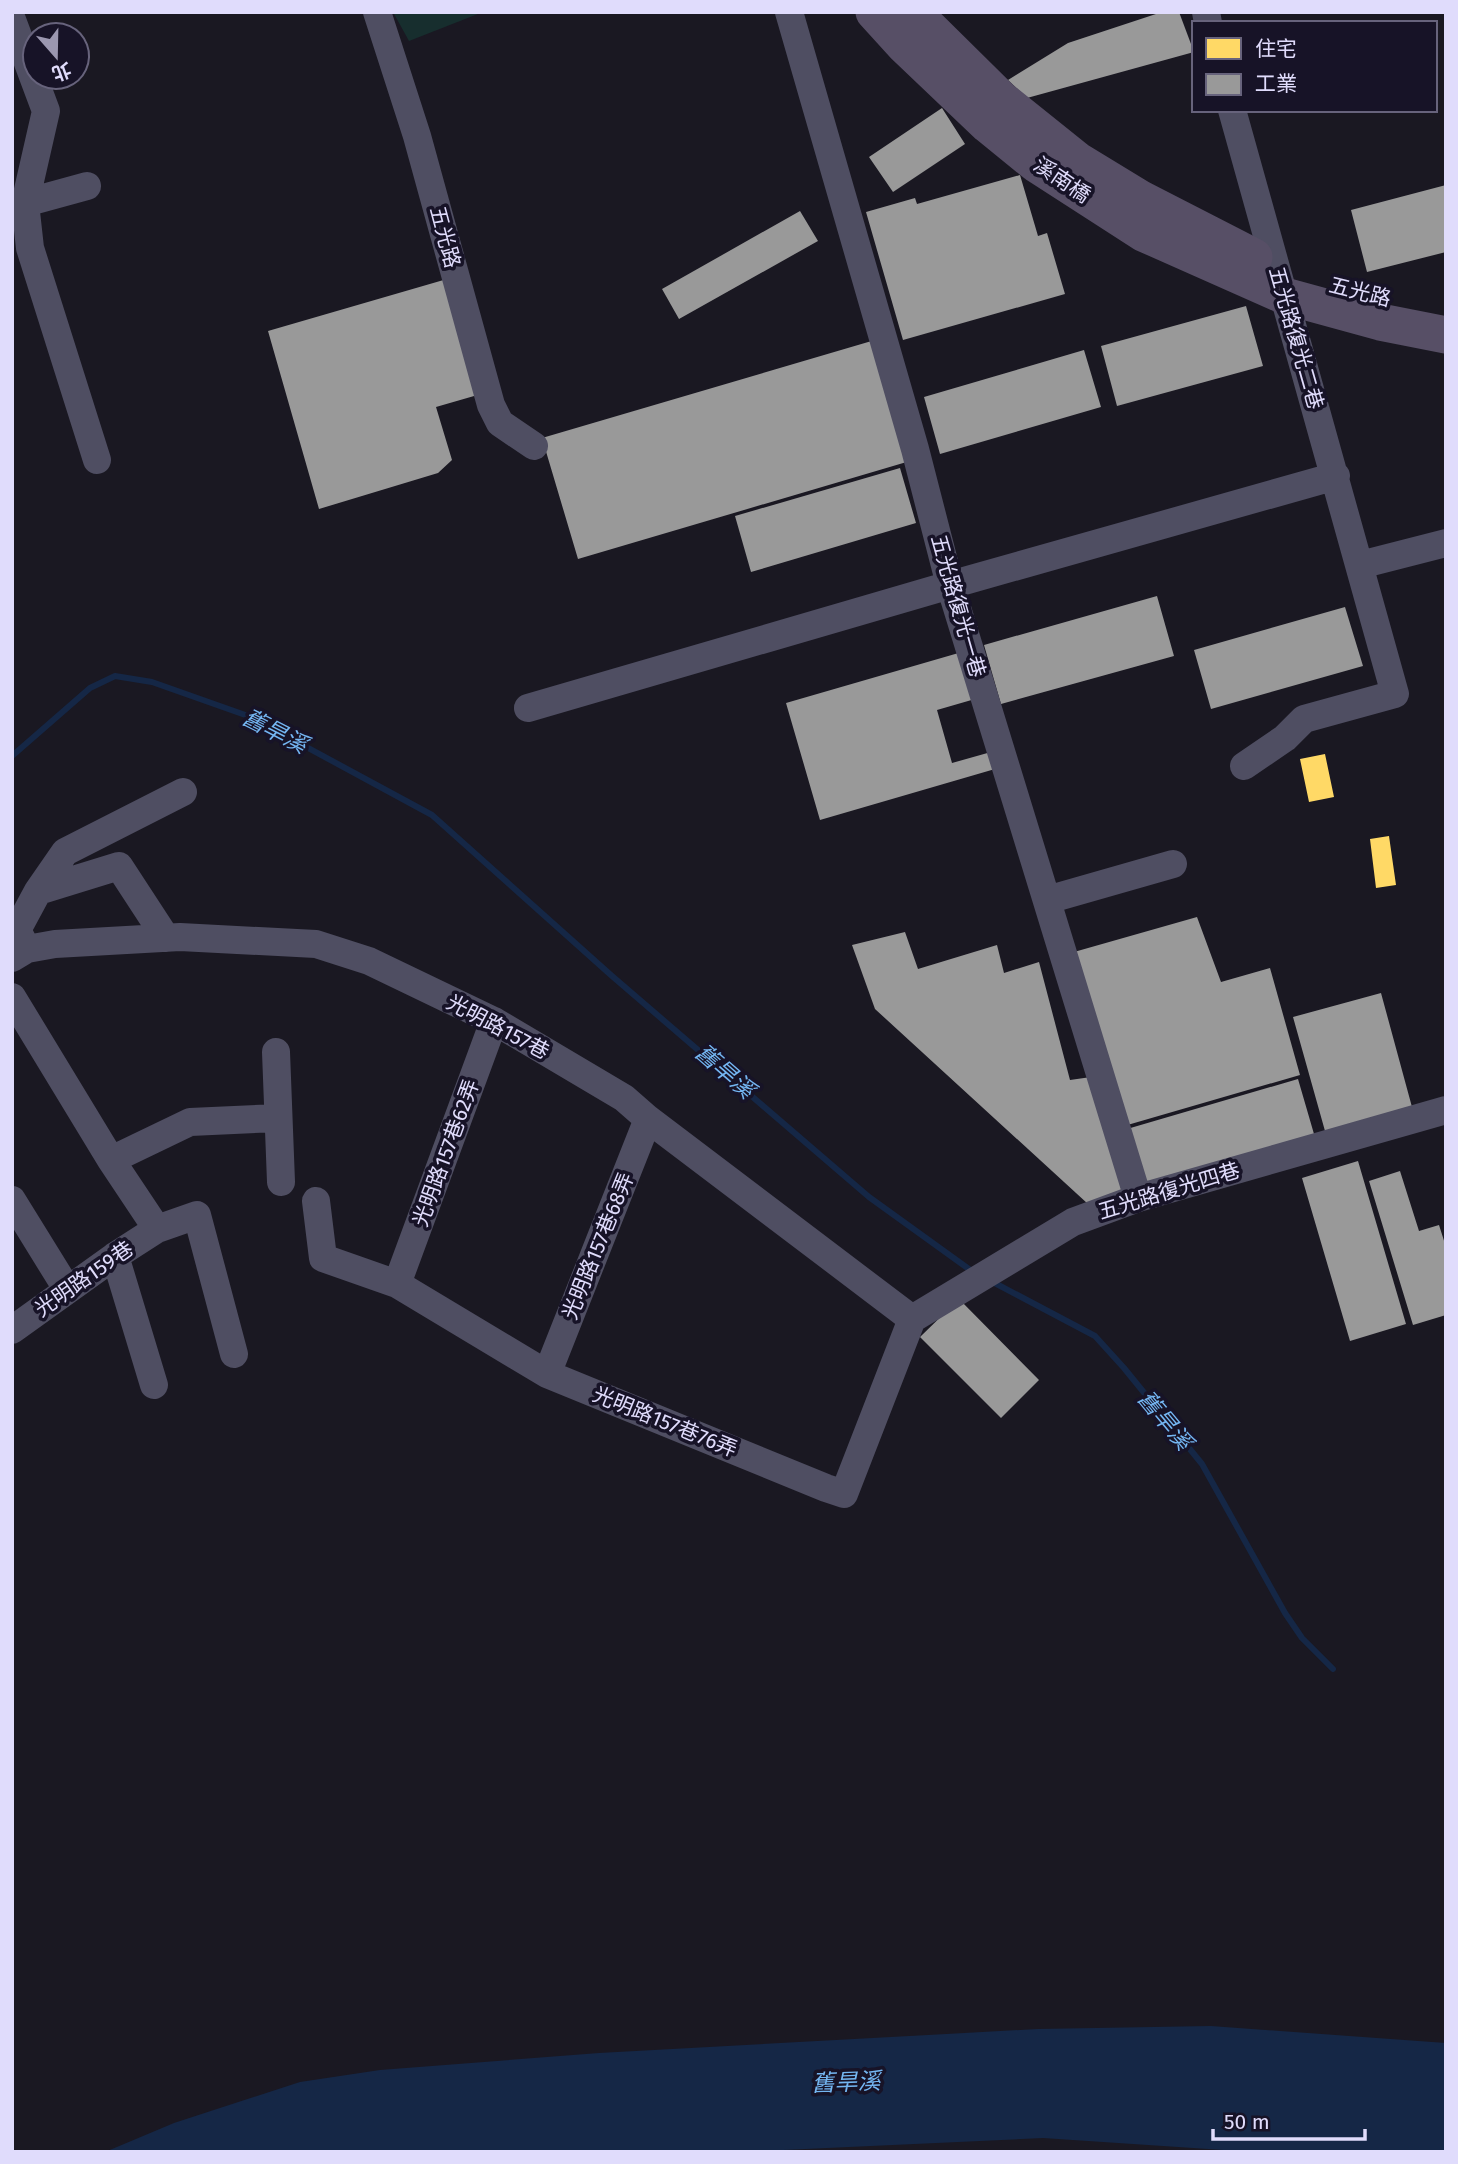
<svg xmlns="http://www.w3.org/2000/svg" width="1458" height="2164" font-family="'Fira Sans','Noto Sans TC',sans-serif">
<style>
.green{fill:#172e2e}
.water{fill:#152746}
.homes{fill:#ffd966}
.industry{fill:#999}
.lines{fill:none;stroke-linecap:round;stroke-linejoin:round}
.stream{stroke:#152746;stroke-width:6}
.minor{stroke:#4f4e62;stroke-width:28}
.major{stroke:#574f66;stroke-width:37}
.labels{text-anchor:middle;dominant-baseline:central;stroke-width:7;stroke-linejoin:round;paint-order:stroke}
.street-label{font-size:21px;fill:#e0dcfc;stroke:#171327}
.water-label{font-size:23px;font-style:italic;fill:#74b6f2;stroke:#171327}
</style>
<rect width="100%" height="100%" fill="#1a1822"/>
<path class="green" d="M393,12H483L409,41Z"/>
<path class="water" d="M1211,2026L1446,2043V2152H1253L1043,2138L738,2152H105L174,2123L300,2082L380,2070L599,2053L1038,2029Z"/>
<path class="homes" d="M1325,754L1334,797L1309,802L1300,759Z
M1389,836L1396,885L1376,888L1370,839Z"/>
<path class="industry" d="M1162,12H1179L1194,52L1027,98L1008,80L1068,43Z
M942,108L965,144L893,192L869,157Z
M1020,175L1038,236L1047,233L1065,294L903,340L866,212L915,198L917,204Z
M1446,185V252L1367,272L1351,210Z
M800,211L818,241L679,319L662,289Z
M447,279L481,394L436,407L452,460L438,473L319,509L268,331Z
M1246,306L1263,366L1117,406L1101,346Z
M875,340L910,461L578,559L542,438Z
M1084,350L1101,407L940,454L924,397Z
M900,468L916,523L751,572L735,516Z
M1157,596L1174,656L1001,704L984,645Z
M1345,607L1363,666L1211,709L1194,650Z
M962,652L975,699L937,710L952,763L991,752L995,769L820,820L786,703Z
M1197,917L1221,982L1270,968L1300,1075L1124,1126L1074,952Z
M905,932L918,969L997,945L1004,973L1039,962L1070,1080L1091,1077L1122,1192L1088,1204L875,1009L852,945Z
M1381,993L1412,1107L1325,1131L1293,1017Z
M1298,1079L1314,1134L1143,1184L1127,1129Z
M1358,1161L1406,1324L1350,1341L1302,1178Z
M1400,1171L1419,1231L1439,1225L1446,1247V1315L1413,1325L1369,1181Z
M959,1299L1039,1380L1001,1418L920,1337Z"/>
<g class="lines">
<path class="stream" d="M12,756L90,688L115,676L152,682L251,717L432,815L612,976L869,1197L973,1272
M989,1280L1095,1336L1124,1368L1202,1464L1285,1613L1302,1638L1333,1669"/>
<path class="minor" d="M377,12L417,136L491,405L500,423L534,446
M789,12L915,449L950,585L1138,1198
M1206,12L1208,23
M12,20L46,111L25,203L30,248L97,460
M1232,110L1395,694L1304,719L1285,738L1244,766
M25,203L87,186
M1360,565L1446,543
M528,708L950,585L1336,476
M38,891L119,866L166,938
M1047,900L1173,864
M27,949L17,930L38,891L65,852L183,792
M12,958L27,949L55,944L180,937L316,944L369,961L494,1021L624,1098L648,1119L912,1319
M12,997L111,1160L157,1229
M276,1052L281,1182
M111,1160L190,1122L278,1118
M12,1200L67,1289
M316,1201L323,1258L397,1284L547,1374L826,1488L844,1494L912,1319
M115,1256L154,1385
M397,1284L494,1021
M912,1319L1073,1222L1138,1198L1446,1110
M12,1330L115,1256L157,1229L197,1215L234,1354
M547,1374L648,1119"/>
<path class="major" d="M874,12L904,45L988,125L1036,164L1143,233L1285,296L1380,322L1446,335
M913,12L1001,99L1077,160L1141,199L1254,257"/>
</g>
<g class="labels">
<g class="street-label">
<text transform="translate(1062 180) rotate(34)">溪南橋</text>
<text transform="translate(445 237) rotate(75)">五光路</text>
<text transform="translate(1360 292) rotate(14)">五光路</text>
<text transform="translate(1296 338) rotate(74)">五光路復光二巷</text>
<text transform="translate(958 606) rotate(74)">五光路復光一巷</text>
<text transform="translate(498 1027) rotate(28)">光明路157巷</text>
<text transform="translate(446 1153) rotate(-70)">光明路157巷62弄</text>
<text transform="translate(1169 1191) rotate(-17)">五光路復光四巷</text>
<text transform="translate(598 1246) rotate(-68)">光明路157巷68弄</text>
<text transform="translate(84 1279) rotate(-35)">光明路159巷</text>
<text transform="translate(665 1422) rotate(22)">光明路157巷76弄</text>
</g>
<g class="water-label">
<text transform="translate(275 731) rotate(27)">舊旱溪</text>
<text transform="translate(725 1071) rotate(41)">舊旱溪</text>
<text transform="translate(1165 1420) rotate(50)">舊旱溪</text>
<text transform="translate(846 2082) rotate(-2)">舊旱溪</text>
</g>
</g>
<rect width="1458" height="2164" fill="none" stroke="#e0dcfc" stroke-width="28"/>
<rect x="1192" y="21" width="245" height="91" fill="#171327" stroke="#67637c" stroke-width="2"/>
<rect x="1206" y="38" width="35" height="21" fill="#ffd966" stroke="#67637c" stroke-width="2"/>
<text x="1255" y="56" font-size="21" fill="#e0dcfc">住宅</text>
<rect x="1206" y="74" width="35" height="21" fill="#999999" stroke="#67637c" stroke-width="2"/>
<text x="1255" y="91" font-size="21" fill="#e0dcfc">工業</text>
<g transform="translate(56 56) rotate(160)"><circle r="33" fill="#171327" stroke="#67637c" stroke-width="2"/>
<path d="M0-5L12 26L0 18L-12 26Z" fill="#9b97b0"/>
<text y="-10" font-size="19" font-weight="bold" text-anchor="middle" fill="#e0dcfc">北</text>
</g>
<path d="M1213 2129v10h152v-10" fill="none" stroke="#e0dcfc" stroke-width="3.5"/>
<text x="1224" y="2129" font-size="21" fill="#e0dcfc" stroke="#171327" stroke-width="5" paint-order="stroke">50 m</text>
</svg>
